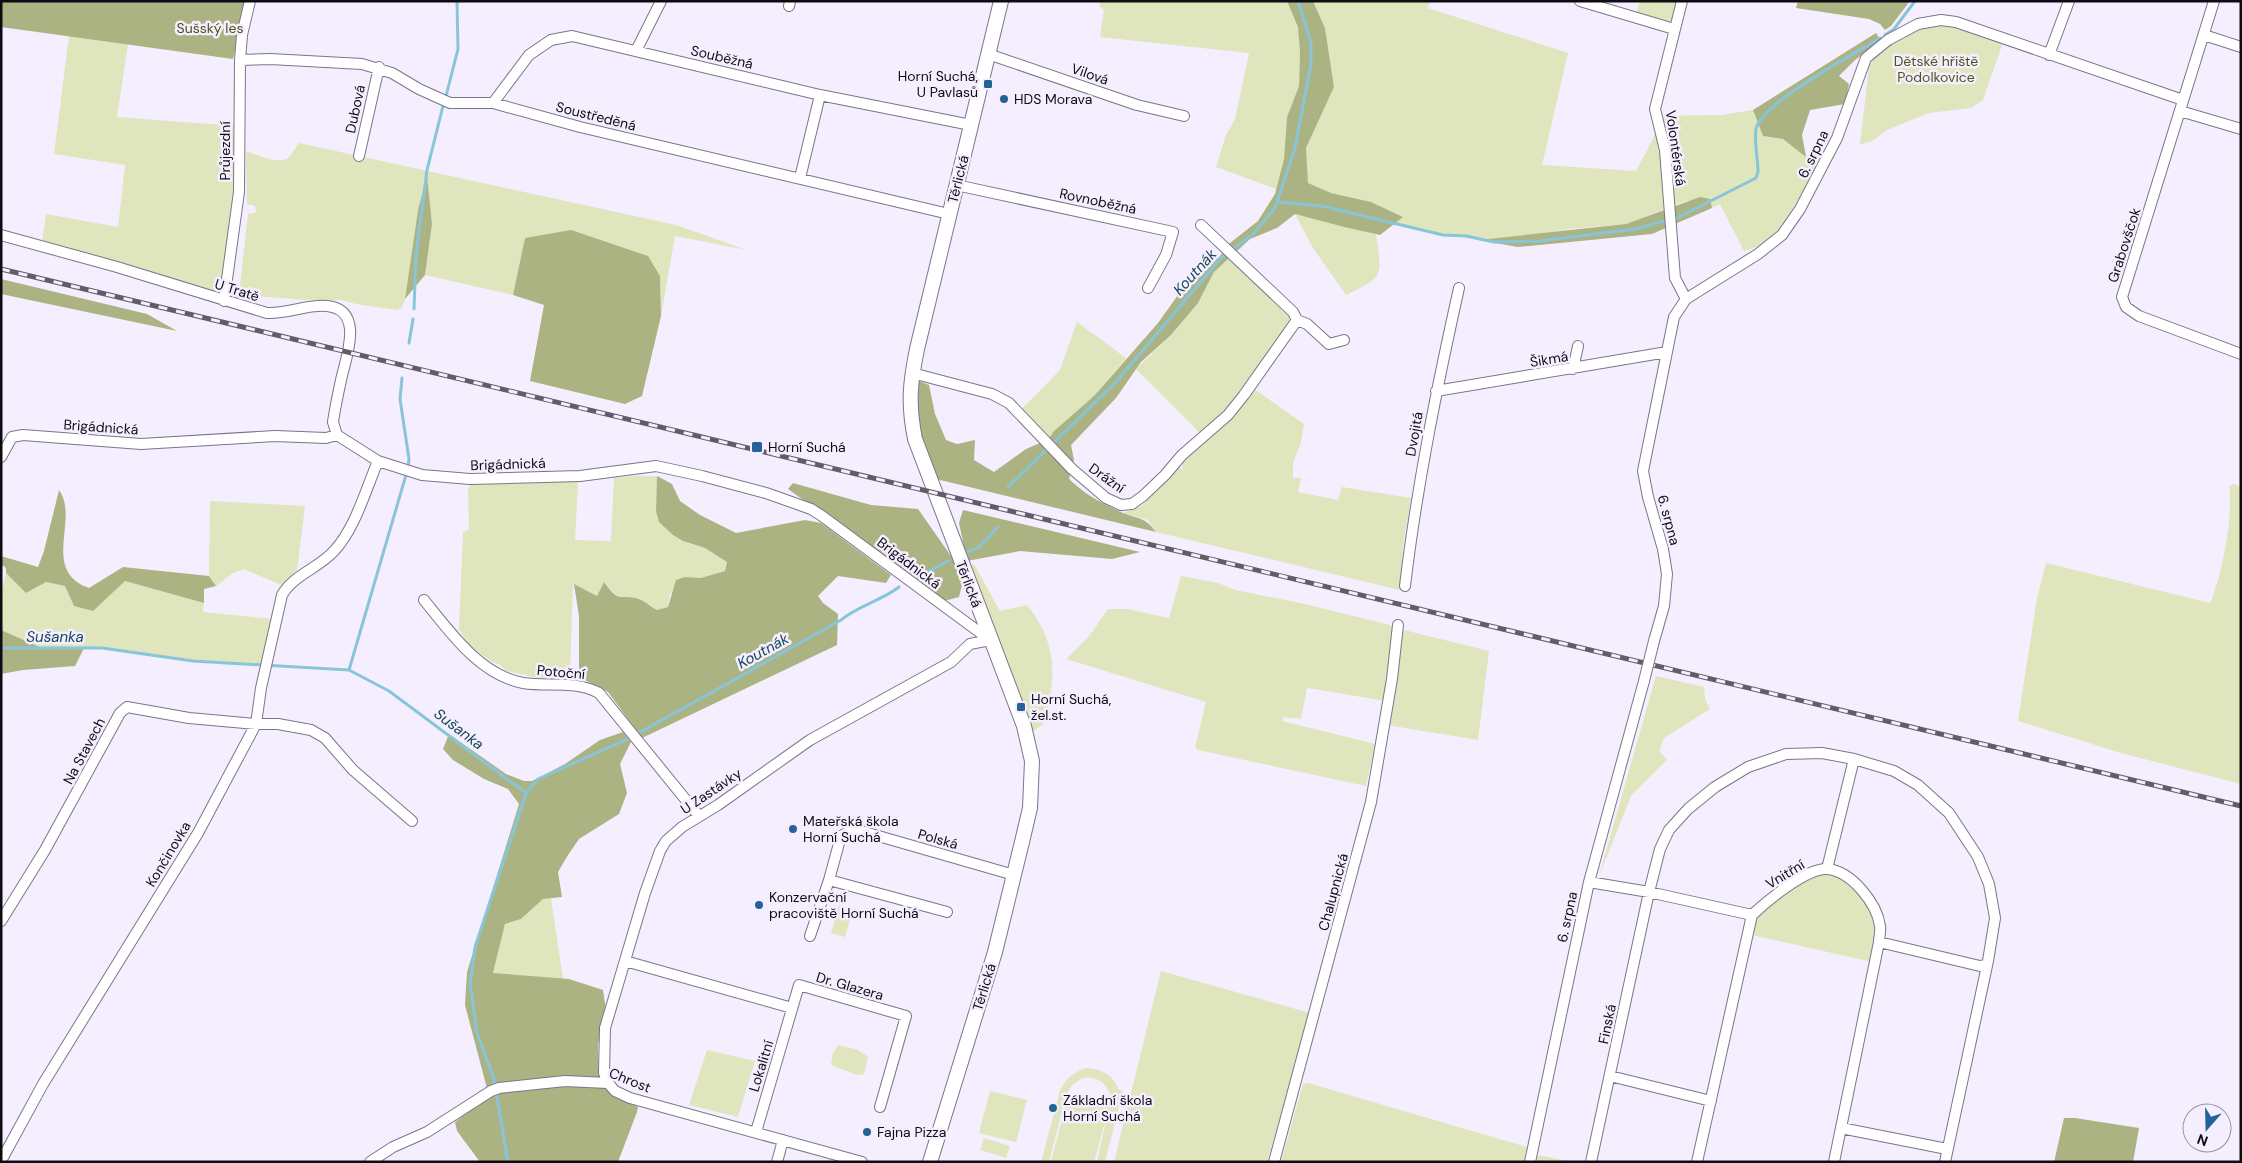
<svg xmlns="http://www.w3.org/2000/svg" width="2242" height="1163" font-family="'DM Sans',sans-serif">
<style>
.green{fill:#dfe5bc}
.forest{fill:#acb382}
.lines{fill:none;stroke-linecap:round;stroke-linejoin:round}
.stream{stroke:#89c5d9;stroke-width:3}
.minor-casing{stroke:#7e738b;stroke-width:12}
.secondary-casing{stroke:#7e738b;stroke-width:16}
.minor{stroke:#fff;stroke-width:10}
.secondary{stroke:#fff;stroke-width:14}
.rail-casing{stroke:#615c67;stroke-width:5}
.rail{stroke:#f5eefe;stroke-width:3;stroke-dasharray:9;stroke-linecap:butt}
.minor-bridge-casing{stroke:#7e738b;stroke-width:12;stroke-linecap:butt}
.minor-bridge{stroke:#fff;stroke-width:10}
.poi-dot{fill:#246298;stroke:#f5eefe;stroke-width:2}
.labels{text-anchor:middle;dominant-baseline:central;stroke-width:5;stroke-linejoin:round;paint-order:stroke}
.park-label{font-size:14px;fill:#4d531b;stroke:#f5eefe}
.street-label{font-size:14px;fill:#0f0b13;stroke:#f5eefe}
.poi-label{font-size:14px;fill:#0f0b13;stroke:#f5eefe;text-anchor:start}
.water-label{font-size:15px;font-style:italic;fill:#144857;stroke:#f5eefe}
</style>
<rect width="100%" height="100%" fill="#f5eefe"/>
<path class="green" d="M1100,1H1287L1298,26L1300,53L1299,86L1287,117L1284,159L1276,189L1216,167L1226,135L1235,119L1249,53L1100,37L1104,10L1100,7Z
M1313,1H1430L1428,8L1568,53L1542,165L1636,171L1665,116L1721,115L1753,110L1763,136L1783,139L1826,170L1812,177L1777,233L1762,245L1744,251L1720,204L1712,208L1710,199L1686,201L1626,224L1568,229L1494,242L1466,236L1443,235L1396,223L1402,217L1371,202L1331,193L1307,183L1306,148L1334,87L1325,28Z
M1640,1H1678L1673,19L1662,23L1636,15Z
M1953,25L2002,45L1983,100L1971,108L1929,113L1887,130L1872,141L1860,145L1869,66L1880,51L1904,34L1931,26Z
M69,36L128,44L117,117L236,126L237,192L222,292L214,295L42,240L46,214L118,227L125,165L54,154Z
M299,143L676,225L747,250L675,236L661,316L660,276L525,238L513,295L425,275L432,224L427,178L418,210L405,299L402,308L396,310L356,304L342,300L322,301L239,295L248,214L256,213L255,206L247,204L246,151C256,154 281,167 290,156C293,152 296,147 299,143Z
M1295,214L1344,227L1376,234C1382,277 1385,276 1346,295L1313,248Z
M1229,259L1289,312V328L1224,413L1201,434L1136,369L1171,335L1198,303L1214,272Z
M1077,322L1126,358L1094,396L1053,432L1049,439L1021,410L1060,370Z
M1254,389L1304,424L1301,442L1293,463V478H1301L1298,492L1338,500L1342,487L1411,498L1403,546L1400,590L1156,532L1148,520L1123,513L1142,506L1179,467L1183,470L1182,466L1184,461L1222,427Z
M635,476H657L656,511L690,544L705,548L727,562L725,572L701,578L685,577L670,594L668,607L657,610C651,607 645,601 639,600C619,594 619,602 604,582L597,596L573,584L570,672L567,675L538,678L507,671L499,664L492,662L471,647L464,637L459,629L463,532L469,530L468,488L474,483L578,480L575,540L611,541L614,478Z
M2234,484L2241,487V784L2121,753L2018,721L2037,598L2046,563L2210,603C2222,577 2234,513 2229,486Z
M210,501L305,506L297,570L281,585L244,569L233,573L216,586L209,576Z
M974,564L1000,611L1027,605C1058,643 1057,680 1043,724L1033,732L970,567Z
M6,573L26,593L46,582L65,586L74,606L125,581L204,603L203,612L274,619L264,665L193,661L102,648H42L1,630V596Z
M1181,576L1218,583L1235,590L1305,604L1390,625L1394,630L1386,701L1307,688L1301,719L1284,717L1282,721L1375,744L1366,786L1198,750L1195,748L1206,702L1066,659L1090,635L1108,609H1127L1169,618Z
M1404,630L1489,651L1478,740L1387,725L1400,634Z
M1656,676L1704,687L1705,699L1710,709L1664,738L1659,751L1667,760L1631,796L1599,876Z
M1820,875H1832L1843,879L1869,902L1876,925L1872,962L1752,935C1754,928 1755,920 1760,913C1771,898 1802,882 1820,875Z
M551,898L563,979L493,974L505,924L521,919L543,899Z
M839,905L853,909L845,937L831,933Z
M1161,971L1310,1013L1267,1162H1114Z
M838,1045L858,1050L868,1057L864,1074L857,1075L831,1065L833,1053Z
M707,1050L755,1061L738,1117L689,1105Z
M1086,1068C1101,1069 1113,1074 1118,1089L1123,1091L1105,1162H1097L1111,1097C1103,1072 1078,1071 1066,1095L1049,1162H1041L1060,1091C1066,1078 1072,1073 1086,1068Z
M1308,1083L1527,1147L1524,1162H1281L1303,1084Z
M990,1091L1027,1100L1016,1142L979,1133Z
M1068,1096L1109,1107L1094,1162H1051Z
M984,1138L1010,1146L1006,1158L980,1150Z
M1538,1155L1573,1162H1536Z"/>
<path class="forest" d="M1,1H247L233,59L1,27Z
M1287,1H1313L1325,28L1334,87L1306,148L1308,183L1331,193L1371,202L1403,217L1380,235L1344,227L1295,214L1277,228L1250,239L1214,272L1198,303L1171,335L1141,362L1116,398L1071,445L1074,460L1069,479C1084,494 1103,504 1123,513C1139,519 1145,517 1156,532L936,479C926,453 907,407 919,381L929,385L935,414L946,440L957,444L975,440L974,460L994,472L1026,449L1049,439L1053,432L1094,396L1158,323L1183,288L1220,256L1230,243L1258,221L1275,194L1284,159L1287,117L1299,86L1300,53L1298,27Z
M1798,1H1910L1891,26L1885,30L1880,24L1869,19L1796,8Z
M1876,33L1881,41L1855,60L1839,76L1849,84L1845,104L1810,110L1802,135L1806,157L1783,139L1763,136L1753,110Z
M427,176L432,224L425,275L405,299L418,210Z
M1700,197L1710,199L1712,208L1652,234L1518,247L1479,240L1626,224Z
M571,230L648,256L660,276L661,316L642,396L625,404L530,381L544,305L513,295L525,238Z
M1,279L147,314L177,331L1,294Z
M657,476L672,484L680,501L700,515L736,533L805,520L821,523L891,575L886,583L838,576L818,596L823,603L838,614L837,645L642,738L608,692L579,677V616L574,584L597,596L604,582C621,606 620,592 641,600C646,602 651,607 657,610L668,607L676,580L685,577L701,578L725,571L727,562L705,548L683,541L673,535L659,522L656,511Z
M793,483L871,505L918,509L958,566L963,581L959,597L944,601L788,489Z
M59,490C80,519 40,570 89,588L123,567L209,576L216,586L204,589V603L125,581L93,611L74,606L65,586L46,582L26,593L6,573V568L1,564V556L38,567L44,551Z
M963,510L1140,552L1112,559L1020,551L967,561L959,523Z
M1,630L42,648H84L75,666L23,670L1,674Z
M623,732L631,742L620,764L627,793L619,814L579,839L568,855L558,872L562,897L543,899L521,919L505,924L493,973L569,979L603,990L606,1010L598,1044V1067L606,1088L616,1097L638,1107L637,1112L618,1162H480L457,1131L455,1122L489,1096L465,1005L467,972L519,804L508,789L484,779L453,760L443,749L449,734L506,774L524,781H532L565,764L600,740Z
M2064,1118H2075L2139,1128L2133,1162H2054Z"/>
<g class="lines">
<path class="stream" d="M1885,35L1894,29L1915,1
M446,96L458,49L457,1
M1277,202L1322,206L1443,235L1466,236L1494,242L1539,241L1636,229L1667,220
M1677,218L1756,178L1758,172C1758,159 1754,142 1756,129C1762,102 1855,54 1880,38
M414,309L416,256L427,170L443,106
M409,343L413,319
M402,378L400,399L409,459L408,467
M1008,487L1116,382L1221,258L1253,234L1275,208L1295,148L1311,64V43L1298,1
M963,554L979,547L998,527
M920,576L948,561
M1,648H102L193,661L349,670L389,691L526,793L475,947L470,984L477,1033L494,1079L508,1162
M349,670L406,475
M637,734L841,620C859,605 881,601 899,587
M526,793L538,779L630,738"/>
<g class="minor-casing">
<path id="minor" d="M1580,1L1674,29
M1682,1L1655,109L1665,150L1675,278L1686,299
M2214,1L2122,297L2126,307L2139,316L2241,354
M789,6L790,1
M2204,35L2241,47
M636,51L661,1
M988,54L1137,105L1184,116
M2049,55L2069,1
M240,60L270,59L362,64L392,73L419,89L450,103H493L580,127L949,214
M493,103L529,55L551,40L572,36L820,95L971,125
M2180,111L2241,129
M359,156L379,67
M800,178L820,95
M956,185L1173,232L1166,255L1148,288
M1201,225L1293,312L1297,320
M1,235L117,267L267,313C287,314 308,304 327,306C365,310 346,357 341,380C338,394 335,408 333,422L337,435
M224,301L239,192L240,60L242,35L250,1
M1573,369L1578,346
M912,373L992,394L1009,403L1072,469L1106,498L1121,505L1132,504L1143,496L1165,475L1182,455L1228,415L1244,395L1297,320L1307,324L1329,344L1344,340
M1436,391L1667,352
M1,457L12,437L23,435L141,444L275,436L326,438L337,435L378,461L422,475L470,479L580,476L656,466L702,476L766,493L811,509L822,516L990,640
M1405,586C1417,485 1437,387 1459,288
M424,600C450,632 480,675 523,683C549,687 575,680 599,693L699,816
M1654,641L1664,606L1667,574L1663,549L1648,497L1643,471L1674,317L1686,299L1758,254L1782,235L1800,209L1837,138L1866,58L1888,40L1918,24L1941,20L1956,22L2183,100
M1827,869L1854,759
M829,880L841,836L854,829L1014,875
M1589,882L1649,892L1752,915
M1,921L45,850L120,713L127,707L189,718L256,724L261,688L282,595C293,575 319,568 334,551C355,529 366,489 378,461
M810,936L829,880L947,912
M1879,942L1980,966L1987,965
M625,961L792,1008
M1610,1076L1711,1101
M1841,1128L1947,1149
M756,1132L799,985L906,1016L880,1107
M1,1161L43,1084L198,833L256,724H278L311,730L325,738L353,770L412,821
M370,1162L393,1147L427,1132L491,1091L499,1088L565,1081L608,1083
M777,1162L783,1140
M862,1162L630,1098L615,1091L608,1083L604,1073L605,1028L645,893L660,851L666,841L682,827L718,805L810,740L951,662L970,644L990,640
M1274,1162L1371,802L1392,679L1398,625
M1530,1162L1589,882L1644,681
M1591,1162L1649,892L1660,849L1669,830L1688,809L1715,787L1748,767L1786,754L1822,753L1854,759L1894,771L1918,785L1949,813L1978,857L1989,884L1995,918L1988,961L1945,1162
M1697,1162L1752,915C1767,901 1806,868 1827,869C1852,871 1877,904 1880,926C1881,931 1879,937 1879,942L1834,1162"/>
</g>
<g class="secondary-casing">
<path id="secondary" d="M930,1162L995,952L1022,842L1030,808L1032,761L1024,726L915,439C908,404 910,383 917,349L1001,1"/>
</g>
<use href="#minor" class="minor"/>
<use href="#secondary" class="secondary"/>
<g class="rail-casing">
<path id="rail" d="M1,269L2241,806"/>
</g>
<use href="#rail" class="rail"/>
<g class="minor-bridge-casing">
<path id="minor-bridge" d="M1644,681L1654,641"/>
</g>
<use href="#minor-bridge" class="minor-bridge"/>
</g>
<g class="poi-dot">
<rect x="983" y="79" width="10" height="10" rx="2.5"/>
<circle cx="1004" cy="99" r="5"/>
<rect x="751" y="441" width="12" height="12" rx="2.5"/>
<rect x="1016" y="702" width="10" height="10" rx="2.5"/>
<circle cx="793" cy="829" r="5"/>
<circle cx="759" cy="905" r="5"/>
<circle cx="1053" cy="1108" r="5"/>
<circle cx="867" cy="1132" r="5"/>
</g>
<g class="labels">
<g class="park-label">
<text x="210" y="28">Sušský les</text>
<text x="1936" y="61">Dětské hřiště<tspan x="1936" dy="16">Podolkovice</tspan></text>
</g>
<g class="street-label">
<text transform="translate(722 57) rotate(13)">Souběžná</text>
<text transform="translate(1090 74) rotate(19)">Vilová</text>
<text transform="translate(355 109) rotate(-78)">Dubová</text>
<text transform="translate(596 116) rotate(14)">Soustředěná</text>
<text transform="translate(1676 148) rotate(82)">Volontérská</text>
<text transform="translate(225 151) rotate(-90)">Průjezdní</text>
<text transform="translate(1813 154) rotate(-64)">6. srpna</text>
<text transform="translate(958 179) rotate(-76)">Těrlická</text>
<text transform="translate(1098 201) rotate(12)">Rovnoběžná</text>
<text transform="translate(2124 245) rotate(-72)">Grabovščok</text>
<text transform="translate(237 290) rotate(17)">U Tratě</text>
<text transform="translate(1549 359) rotate(-9)">Šikmá</text>
<text transform="translate(101 427) rotate(4)">Brigádnická</text>
<text transform="translate(1414 434) rotate(-80)">Dvojitá</text>
<text transform="translate(508 464) rotate(-2)">Brigádnická</text>
<text transform="translate(1107 478) rotate(35)">Drážní</text>
<text transform="translate(1669 520) rotate(75)">6. srpna</text>
<text transform="translate(909 563) rotate(37)">Brigádnická</text>
<text transform="translate(969 584) rotate(69)">Těrlická</text>
<text transform="translate(561 672) rotate(5)">Potoční</text>
<text transform="translate(84 751) rotate(-62)">Na Stavech</text>
<text transform="translate(711 791) rotate(-34)">U Zastávky</text>
<text transform="translate(938 839) rotate(16)">Polská</text>
<text transform="translate(168 854) rotate(-59)">Končinovka</text>
<text transform="translate(1785 874) rotate(-31)">Vnitřní</text>
<text transform="translate(1333 892) rotate(-75)">Chalupnická</text>
<text transform="translate(1567 917) rotate(-78)">6. srpna</text>
<text transform="translate(850 986) rotate(16)">Dr. Glazera</text>
<text transform="translate(984 987) rotate(-73)">Těrlická</text>
<text transform="translate(1607 1024) rotate(-78)">Finská</text>
<text transform="translate(761 1066) rotate(-73)">Lokalitní</text>
<text transform="translate(630 1080) rotate(22)">Chrost</text>
</g>
<g class="poi-label">
<text x="978" y="76" text-anchor="end">Horní Suchá,<tspan x="978" dy="16">U Pavlasů</tspan></text>
<text x="1014" y="99">HDS Morava</text>
<text x="768" y="447">Horní Suchá</text>
<text x="1031" y="699">Horní Suchá,<tspan x="1031" dy="16">žel.st.</tspan></text>
<text x="803" y="821">Mateřská škola<tspan x="803" dy="16">Horní Suchá</tspan></text>
<text x="769" y="897">Konzervační<tspan x="769" dy="16">pracoviště Horní Suchá</tspan></text>
<text x="1063" y="1100">Základní škola<tspan x="1063" dy="16">Horní Suchá</tspan></text>
<text x="877" y="1132">Fajna Pizza</text>
</g>
<g class="water-label">
<text transform="translate(1195 272) rotate(-48)">Koutnák</text>
<text x="55" y="637">Sušanka</text>
<text transform="translate(763 651) rotate(-29)">Koutnák</text>
<text transform="translate(459 729) rotate(37)">Sušanka</text>
</g>
</g>
<rect width="2242" height="1163" fill="none" stroke="#0f0b13" stroke-width="5"/>
<g transform="translate(2207 1128) rotate(200)"><circle r="24" fill="#f5eefe" stroke="#9993a0"/>
<path d="M0-4L9 19L0 12L-9 19Z" fill="#246298"/>
<text y="-8" font-size="14" font-weight="bold" text-anchor="middle" fill="#0f0b13">N</text>
</g>
</svg>
